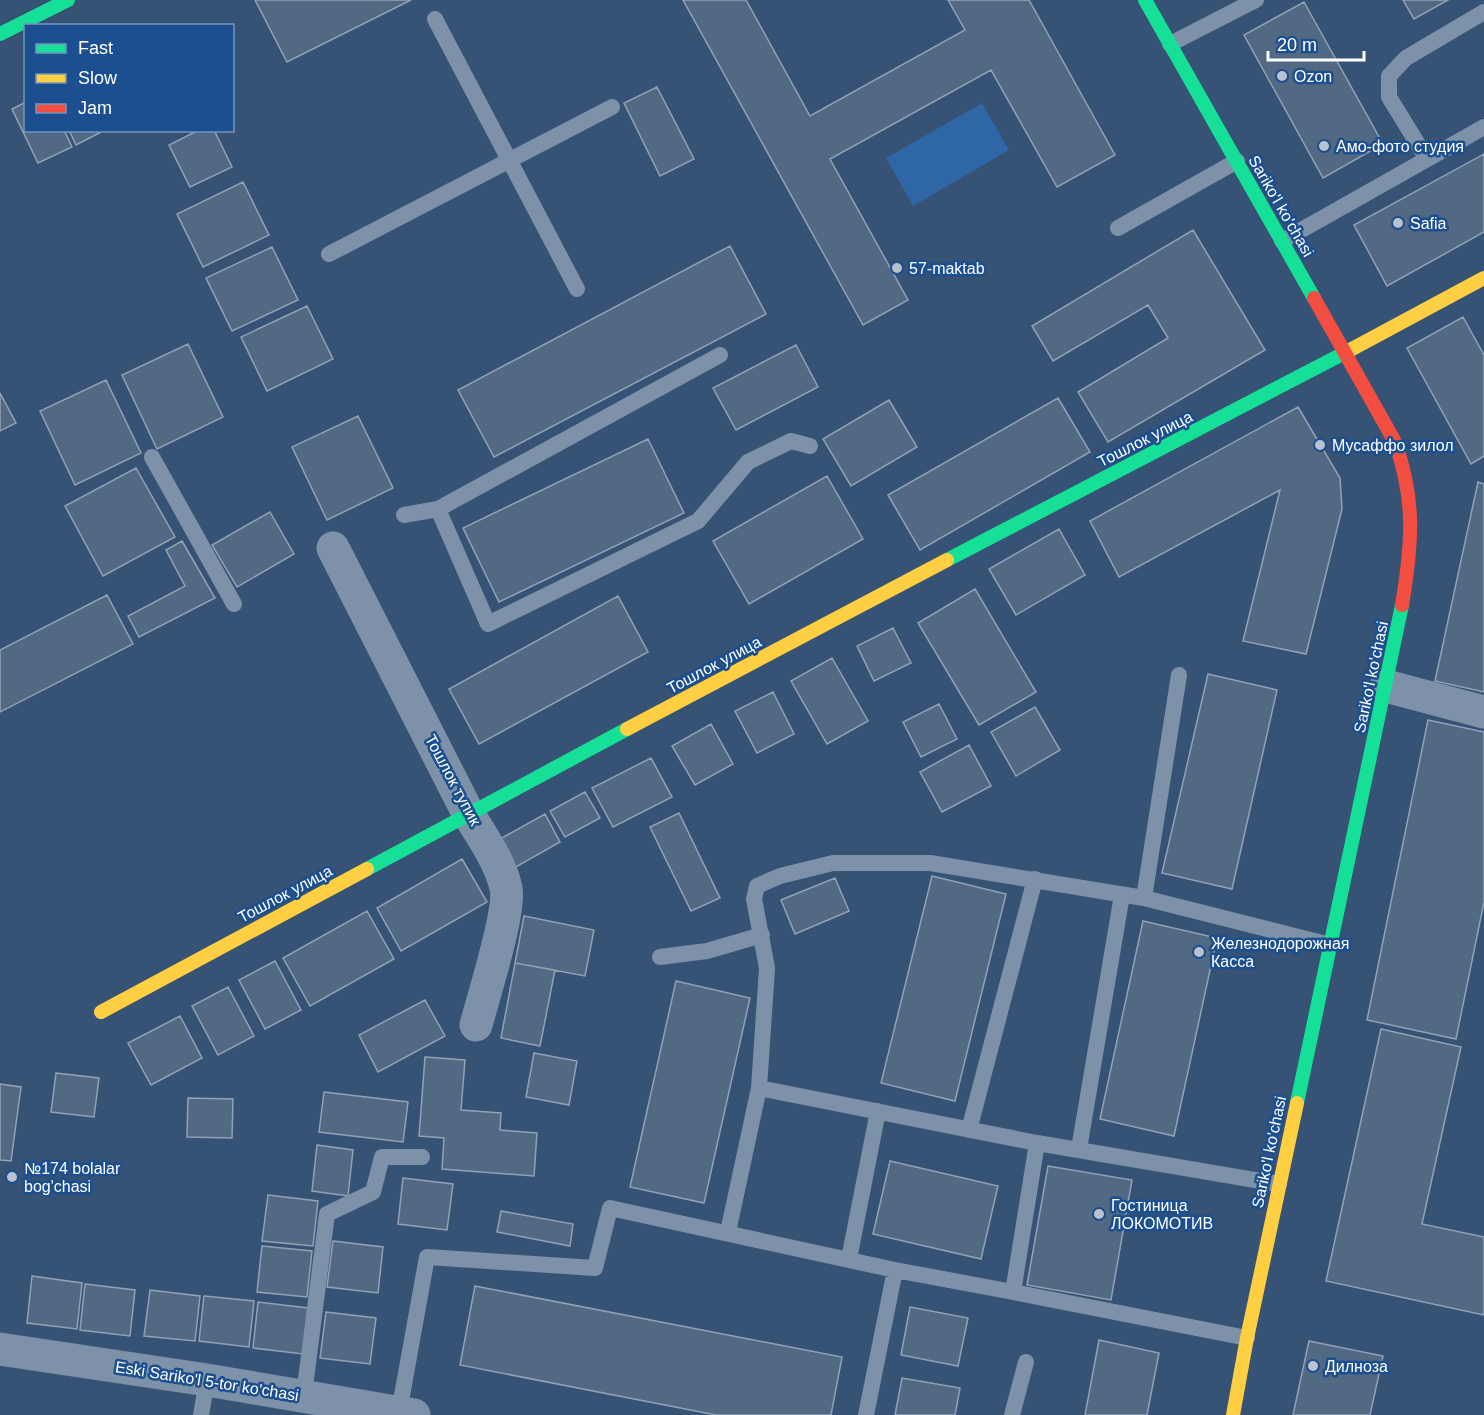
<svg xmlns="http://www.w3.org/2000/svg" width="1484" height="1415" font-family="Arial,sans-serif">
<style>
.green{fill:#2f66a5}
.building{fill:#526984;stroke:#92a2b6;stroke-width:1.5}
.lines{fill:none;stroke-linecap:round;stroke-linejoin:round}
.lane{stroke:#7d92a8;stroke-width:16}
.street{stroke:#7d92a8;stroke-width:33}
.fast{stroke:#16e098;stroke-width:14}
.slow{stroke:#ffcf43;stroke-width:14}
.jam{stroke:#f24e42;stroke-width:14}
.poi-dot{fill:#b9c2ce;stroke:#1b4f8f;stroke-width:2}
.labels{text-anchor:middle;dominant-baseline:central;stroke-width:5;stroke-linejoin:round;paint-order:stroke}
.poi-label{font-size:16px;fill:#fff;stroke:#1b4f8f;text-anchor:start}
.street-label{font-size:16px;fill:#fff;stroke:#1b4f8f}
</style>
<rect width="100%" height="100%" fill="#365274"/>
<path class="green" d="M982,103L1009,150L913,206L886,158Z"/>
<path class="building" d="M255,0H411L287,62Z
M683,0H746L810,116L965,30L948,0H1029L1115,155L1057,187L991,70L830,159L908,300L863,325Z
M1403,0H1448L1414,19Z
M1304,2L1383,144L1323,178L1244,35Z
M657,87L694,159L660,176L624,103Z
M26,102V130H64L72,147L38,163L12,109Z
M69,130H105L76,145Z
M199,130H214L232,167L190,187L169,145Z
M1484,154V232L1387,286L1354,225Z
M243,182L269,235L203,267L177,214Z
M1193,230L1265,350L1108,442L1078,392L1168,338L1148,305L1053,361L1032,326Z
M730,246L766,314L494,457L458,390Z
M272,247L298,300L232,331L206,278Z
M307,306L333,359L267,391L241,337Z
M1463,317L1484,355V456L1471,464L1407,348Z
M188,344L223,417L157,449L122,375Z
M796,345L818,387L736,430L713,388Z
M106,380L141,453L75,485L40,411Z
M0,393L16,423L0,431Z
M1058,398L1090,452L920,550L888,495Z
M889,400L917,447L851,486L823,439Z
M1298,407L1340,478L1342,509L1306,654L1243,641L1280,490L1119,577L1090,521Z
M358,416L393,488L327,520L292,447Z
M648,439L684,513L499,602L463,528Z
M136,468L175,537L103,576L65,506Z
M827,476L863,539L749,604L713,541Z
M1478,482L1484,484V692L1435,681Z
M270,512L294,554L237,587L212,545Z
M1059,529L1085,575L1016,615L989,569Z
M182,541L215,598L139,637L128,616L185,586L166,550Z
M975,589L1036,692L979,725L918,623Z
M107,595L133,644L0,712V650Z
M618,596L648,652L479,744L449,689Z
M893,628L911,663L874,681L857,646Z
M832,658L868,721L827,744L791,681Z
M1208,674L1277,690L1232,889L1162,873Z
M773,692L794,734L757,753L735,711Z
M939,704L957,739L921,757L903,722Z
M1035,707L1060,750L1016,776L991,732Z
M1428,720L1484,732V902L1456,1039L1367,1020Z
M711,724L733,764L695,785L672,746Z
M969,745L991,786L942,812L920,772Z
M651,758L672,797L613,827L592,788Z
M585,792L600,818L565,837L550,811Z
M679,813L720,898L691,911L650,827Z
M545,814L560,842L507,872L491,844Z
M462,859L487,902L401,951L377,908Z
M932,876L1006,894L955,1101L881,1083Z
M835,878L849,911L795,934L781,900Z
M367,911L394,959L310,1006L283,958Z
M524,916L594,930L585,976L515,963Z
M1143,921L1217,938L1174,1136L1100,1119Z
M275,961L301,1010L265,1029L239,980Z
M515,963L555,970L540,1046L501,1038Z
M676,981L750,998L704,1203L630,1187Z
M228,987L254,1036L218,1055L192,1006Z
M425,1000L445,1036L378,1072L359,1035Z
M180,1016L202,1058L151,1085L128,1043Z
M1381,1029L1461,1047L1422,1224L1484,1237V1315L1326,1281Z
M534,1053L577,1061L569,1105L526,1097Z
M425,1057L465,1060L461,1110L501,1113L500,1130L537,1133L534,1176L442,1169L444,1138L419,1136Z
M56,1073L99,1078L94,1117L51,1112Z
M0,1084L21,1087L11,1161L0,1160Z
M324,1092L408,1102L403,1142L319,1132Z
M188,1098L233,1099L232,1138L187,1137Z
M317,1145L353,1150L348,1196L312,1191Z
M890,1161L998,1186L981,1259L873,1234Z
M1048,1166L1132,1180L1111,1300L1027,1285Z
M403,1178L453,1184L447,1230L398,1224Z
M268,1195L318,1201L313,1246L262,1241Z
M501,1211L573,1224L570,1246L497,1232Z
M333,1241L383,1247L378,1293L327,1287Z
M262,1246L312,1251L307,1297L257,1292Z
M32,1276L82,1283L77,1329L27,1323Z
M85,1284L135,1290L130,1336L80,1330Z
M475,1286L842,1357L831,1415H716L460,1365Z
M150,1290L200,1296L195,1341L144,1336Z
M204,1296L254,1301L249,1347L199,1341Z
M258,1302L308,1308L303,1354L253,1348Z
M910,1307L968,1318L958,1366L901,1355Z
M326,1312L376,1318L370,1364L320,1358Z
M1099,1340L1159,1353L1147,1415H1085Z
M1309,1341L1383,1356L1370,1415H1293Z
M902,1378L960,1388L955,1415H895Z"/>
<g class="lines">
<path class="lane" d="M435,19L577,289
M1170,44L1256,0
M1427,159L1389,97V76L1406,58L1484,12
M1118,228L1237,161
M1282,241L1484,127
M329,254L612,107
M152,457L234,604
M438,509L488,624L698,521L748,462L791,441L810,446
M404,515L438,509L720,355
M1144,898L1179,675
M660,957L707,951L762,935
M759,1088L767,968L754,899L757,886L780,876L833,863H930L1144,898L1330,945
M969,1130L1035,879
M1037,1143L1013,1292L1247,1338
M1079,1149L1122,895
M728,1232L759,1088L1037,1143L1279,1184
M849,1259L878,1111
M304,1395L327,1214L373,1192L382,1157H422
M399,1412L427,1257L595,1268L610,1208L895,1270L1013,1292
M201,1415L207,1380
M866,1415L895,1270
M1012,1415L1026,1362"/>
<path class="street" d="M333,548L468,813C482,837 500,861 506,888C511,911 483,998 476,1025
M1386,686L1484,712
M0,1349L207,1380L414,1415"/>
<path class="fast" d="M1145,0L1314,298
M0,34L68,0
M947,560L1352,349
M367,869L627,729
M1297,1103L1402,605"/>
<path class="slow" d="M1352,349L1484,278
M627,729L947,560
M101,1012L367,869
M1233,1415L1247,1338L1297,1103"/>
<path class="jam" d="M1314,298L1395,442C1416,501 1412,545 1402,605"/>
</g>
<g class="poi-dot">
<circle cx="1282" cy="76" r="6"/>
<circle cx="1324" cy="146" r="6"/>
<circle cx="1398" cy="223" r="6"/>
<circle cx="897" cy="268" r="6"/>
<circle cx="1320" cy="445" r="6"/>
<circle cx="1199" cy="952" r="6"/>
<circle cx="12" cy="1177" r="6"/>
<circle cx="1099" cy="1214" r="6"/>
<circle cx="1313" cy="1366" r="6"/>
</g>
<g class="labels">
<g class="poi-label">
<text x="1294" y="76">Ozon</text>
<text x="1336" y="146">Амо-фото студия</text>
<text x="1410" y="223">Safia</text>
<text x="909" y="268">57-maktab</text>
<text x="1332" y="445">Мусаффо зилол</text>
<text x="1211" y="943">Железнодорожная<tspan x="1211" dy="18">Касса</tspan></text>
<text x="24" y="1168">№174 bolalar<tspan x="24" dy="18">bog'chasi</tspan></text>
<text x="1111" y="1205">Гостиница<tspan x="1111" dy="18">ЛОКОМОТИВ</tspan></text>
<text x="1325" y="1366">Дилноза</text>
</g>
<g class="street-label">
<text transform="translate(1281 206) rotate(60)">Sariko'l ko'chasi</text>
<text transform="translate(1145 439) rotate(-27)">Тошлок улица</text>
<text transform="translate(714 665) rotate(-28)">Тошлок улица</text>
<text transform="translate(1371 677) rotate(-78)">Sariko'l ko'chasi</text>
<text transform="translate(453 780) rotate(62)">Тошлок тупик</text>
<text transform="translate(285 894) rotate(-28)">Тошлок улица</text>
<text transform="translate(1269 1152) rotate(-78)">Sariko'l ko'chasi</text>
<text transform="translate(207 1381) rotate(9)">Eski Sariko'l 5-tor ko'chasi</text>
</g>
</g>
<rect x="24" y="24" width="210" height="108" fill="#1b4f8f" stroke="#7695bc" stroke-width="1.5"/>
<rect x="36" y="44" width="30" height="9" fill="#16e098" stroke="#7695bc" stroke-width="1.5"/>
<text x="78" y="54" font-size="18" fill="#ffffff">Fast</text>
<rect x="36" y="74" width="30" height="9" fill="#ffcf43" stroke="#7695bc" stroke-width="1.5"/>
<text x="78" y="84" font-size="18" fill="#ffffff">Slow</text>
<rect x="36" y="104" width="30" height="9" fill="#f24e42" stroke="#7695bc" stroke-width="1.5"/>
<text x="78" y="114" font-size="18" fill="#ffffff">Jam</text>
<path d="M1268 51v9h96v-9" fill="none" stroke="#ffffff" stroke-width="3"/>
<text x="1277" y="51" font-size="18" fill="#ffffff" stroke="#1b4f8f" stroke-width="4.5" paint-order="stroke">20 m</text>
</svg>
